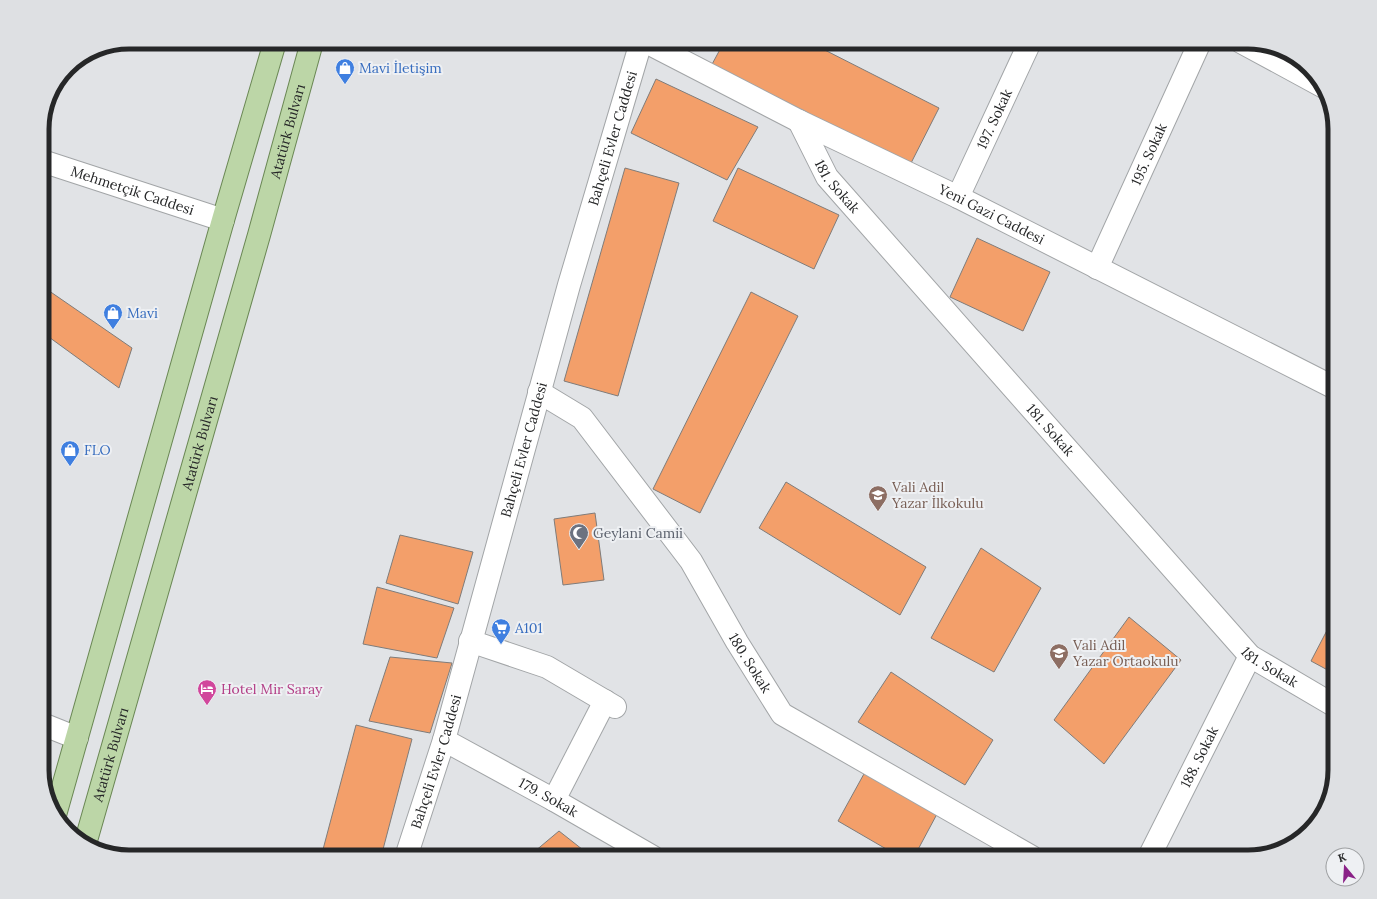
<svg xmlns="http://www.w3.org/2000/svg" width="1377" height="899" font-family="Lora,serif">
<style>
.building{fill:#f39f6a;stroke:#7f7c7a}
.lines{fill:none;stroke-linecap:round;stroke-linejoin:round}
.minor-casing{stroke:#a2a5a7;stroke-width:24}
.major-casing{stroke:#6a8754;stroke-width:24}
.minor{stroke:#fff;stroke-width:22}
.major{stroke:#bcd6a7;stroke-width:22}
.labels{text-anchor:middle;dominant-baseline:central;stroke-width:4;stroke-linejoin:round;paint-order:stroke}
.shop-label{font-size:14px;fill:#366cbe;stroke:#eef0f3;text-anchor:start}
.street-label{font-size:14px;fill:#262728;stroke:#eef0f3}
.education-label{font-size:14px;fill:#785e54;stroke:#eef0f3;text-anchor:start}
.worship-label{font-size:14px;fill:#5b616d;stroke:#eef0f3;text-anchor:start}
.hotel-label{font-size:14px;fill:#b23c85;stroke:#eef0f3;text-anchor:start}
.rim{fill:none;stroke:#262728;stroke-width:5}
</style>
<rect width="100%" height="100%" fill="#e1e3e6"/>
<path class="building" d="M724,42H809L939,108L908,169L710,68Z
M656,79L758,127L727,180L631,133Z
M625,168L679,183L618,396L564,381Z
M738,168L839,215L814,269L713,221Z
M977,238L1050,272L1023,331L950,297Z
M42,286L132,348L119,388L42,332Z
M751,292L798,316L700,513L653,489Z
M786,482L926,567L900,615L759,528Z
M595,513L604,580L563,585L554,519Z
M400,535L473,552L458,604L386,583Z
M981,548L1041,588L994,672L931,638Z
M377,587L454,608L437,658L363,644Z
M1335,615V674L1311,661Z
M1129,617L1181,660L1104,764L1054,720Z
M390,657L452,663L430,733L369,721Z
M891,672L993,740L965,785L858,722Z
M356,725L412,739L381,857H321Z
M865,772L937,814L914,857H900L838,821Z
M559,831L592,857H528Z"/>
<g class="lines">
<g class="minor-casing">
<g id="minor">
<path id="s1" d="M646,42L799,121L958,197L1335,388"/>
<path d="M1241,42L1324,87"/>
<path id="s2" d="M799,121L827,177L1250,656L1335,706"/>
<path id="s3" d="M42,161L223,220"/>
<path id="s4" d="M958,197L1030,42"/>
<path id="s5" d="M1097,268L1200,42"/>
<path id="s6" d="M539,392L582,418L691,561L737,642L782,714L1032,857"/>
<path d="M470,641L547,667L615,707"/>
<path d="M42,724L77,738"/>
<path id="s7" d="M444,740L554,800L653,857"/>
<path d="M554,800L605,701"/>
<path id="s8" d="M406,857L444,740L569,285L641,42"/>
<path id="s9" d="M1149,857L1250,656"/>
</g>
</g>
<g class="major-casing">
<g id="major">
<path d="M55,815L223,220L275,42"/>
<path id="s10" d="M85,844L259,235L312,42"/>
</g>
</g>
<use href="#minor" class="minor"/>
<use href="#major" class="major"/>
</g>
<defs>
<g id="shop-pin" transform="scale(1)"><path d="M0 17L-7.5 6A9.5 9.5 0 1 1 7.5 6Z" fill="#3f7fe0" stroke="#eef0f3"/><path d="M-5-2.5h2.3a2.7 3.5 0 0 1 5.4 0H5L5.5 6h-11ZM-1.5-2.5h3a1.5 2.3 0 0 0-3 0Z" fill="#fff"/></g>
<g id="school-pin" transform="scale(1)"><path d="M0 17L-7.5 6A9.5 9.5 0 1 1 7.5 6Z" fill="#8d6e63" stroke="#eef0f3"/><path d="M0-5L7-2L0 1L-7-2ZM-4 1L0 2.5L4 1V4Q0 6-4 4Z" fill="#fff"/></g>
<g id="mosque-pin" transform="scale(1)"><path d="M0 17L-7.5 6A9.5 9.5 0 1 1 7.5 6Z" fill="#6b7280" stroke="#eef0f3"/><path d="M3.5-4.9A6 6 0 1 0 3.5 4.9A5 5 0 1 1 3.5-4.9Z" fill="#fff"/></g>
<g id="supermarket-pin" transform="scale(1)"><path d="M0 17L-7.5 6A9.5 9.5 0 1 1 7.5 6Z" fill="#3f7fe0" stroke="#eef0f3"/><path d="M-6-5.5h2.5l.6 2H6L4.5 2H-2.5L-4.4-4H-6ZM-1.5 3.2a1.3 1.3 0 1 0 .1 0ZM3 3.2a1.3 1.3 0 1 0 .1 0Z" fill="#fff"/></g>
<g id="hotel-pin" transform="scale(1)"><path d="M0 17L-7.5 6A9.5 9.5 0 1 1 7.5 6Z" fill="#d1479c" stroke="#eef0f3"/><path d="M-6-4.5h1.5V1H6V5H4.5V3h-9V5H-6ZM-4 0a1.8 1.8 0 1 1 3.6 0ZM.5 0V-2.5h3Q6-2.5 6 0Z" fill="#fff"/></g>
</defs>
<g fill-rule="evenodd">
<use href="#shop-pin" x="345" y="68"/>
<use href="#shop-pin" x="113" y="313"/>
<use href="#shop-pin" x="70" y="450"/>
<use href="#school-pin" x="878" y="495"/>
<use href="#mosque-pin" x="579" y="533"/>
<use href="#supermarket-pin" x="501" y="628"/>
<use href="#school-pin" x="1059" y="653"/>
<use href="#hotel-pin" x="207" y="689"/>
</g>
<g class="labels">
<g class="shop-label">
<text x="359" y="68">Mavi İletişim</text>
<text x="127" y="313">Mavi</text>
<text x="84" y="450">FLO</text>
<text x="515" y="628">A101</text>
</g>
<g class="street-label">
<text stroke="none"><textPath href="#s4" startOffset="86">197. Sokak</textPath></text>
<text stroke="none"><textPath href="#s10" startOffset="741">Atatürk Bulvarı</textPath></text>
<text stroke="none"><textPath href="#s8" startOffset="748">Bahçeli Evler Caddesi</textPath></text>
<text stroke="none"><textPath href="#s5" startOffset="125">195. Sokak</textPath></text>
<text stroke="none"><textPath href="#s2" startOffset="76">181. Sokak</textPath></text>
<text stroke="none"><textPath href="#s3" startOffset="95">Mehmetçik Caddesi</textPath></text>
<text stroke="none"><textPath href="#s1" startOffset="386">Yeni Gazi Caddesi</textPath></text>
<text stroke="none"><textPath href="#s2" startOffset="400">181. Sokak</textPath></text>
<text stroke="none"><textPath href="#s10" startOffset="417">Atatürk Bulvarı</textPath></text>
<text stroke="none"><textPath href="#s8" startOffset="424">Bahçeli Evler Caddesi</textPath></text>
<text stroke="none"><textPath href="#s6" startOffset="348">180. Sokak</textPath></text>
<text stroke="none"><textPath href="#s2" startOffset="724">181. Sokak</textPath></text>
<text stroke="none"><textPath href="#s10" startOffset="93">Atatürk Bulvarı</textPath></text>
<text stroke="none"><textPath href="#s9" startOffset="112">188. Sokak</textPath></text>
<text stroke="none"><textPath href="#s8" startOffset="100">Bahçeli Evler Caddesi</textPath></text>
<text stroke="none"><textPath href="#s7" startOffset="119">179. Sokak</textPath></text>
</g>
<g class="education-label">
<text x="892" y="487">Vali Adil<tspan x="892" dy="16">Yazar İlkokulu</tspan></text>
<text x="1073" y="645">Vali Adil<tspan x="1073" dy="16">Yazar Ortaokulu</tspan></text>
</g>
<g class="worship-label">
<text x="593" y="533">Geylani Camii</text>
</g>
<g class="hotel-label">
<text x="221" y="689">Hotel Mir Saray</text>
</g>
</g>
<path d="M0 0H1377V899H0ZM129 49H1248A80 80 0 0 1 1328 129V770A80 80 0 0 1 1248 850H129A80 80 0 0 1 49 770V129A80 80 0 0 1 129 49Z" fill="#dee0e3" fill-rule="evenodd"/>
<path class="rim" d="M129 49H1248A80 80 0 0 1 1328 129V770A80 80 0 0 1 1248 850H129A80 80 0 0 1 49 770V129A80 80 0 0 1 129 49Z"/>
<g transform="translate(1345 867) rotate(342)"><circle r="19" fill="#eef0f3" stroke="#9ea0a2"/>
<path d="M0-3L7 15L0 10L-7 15Z" fill="#8a2187"/>
<text y="-6" font-size="11" font-weight="bold" text-anchor="middle" fill="#262728">K</text>
</g>
</svg>
